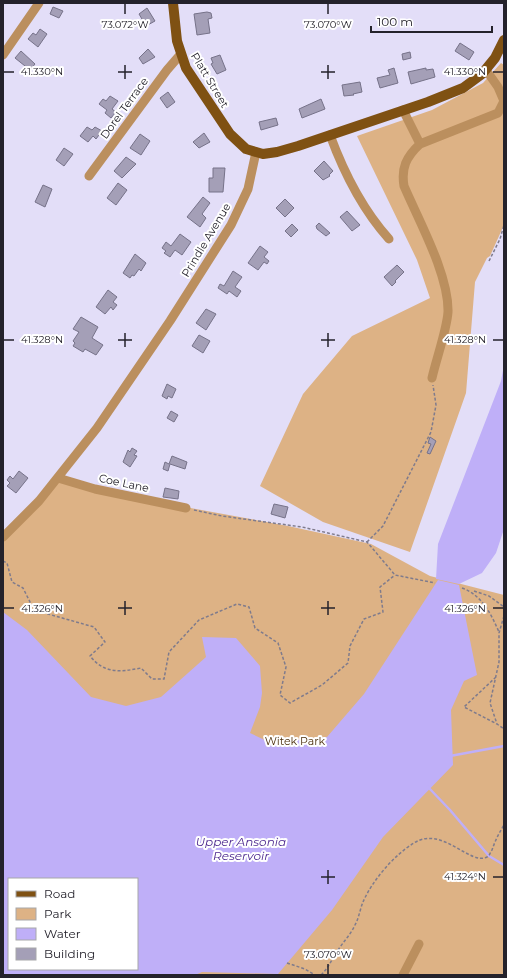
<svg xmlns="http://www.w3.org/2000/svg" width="507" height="978" font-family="Montserrat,sans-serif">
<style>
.green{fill:#ddb285;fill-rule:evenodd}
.water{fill:#bfaff8;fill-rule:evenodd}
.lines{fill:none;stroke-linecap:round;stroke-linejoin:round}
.stream{stroke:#bfaff8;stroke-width:2.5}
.building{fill:#a49fb7;stroke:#767289}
.path{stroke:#7f7b8c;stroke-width:1.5;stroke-dasharray:3 2;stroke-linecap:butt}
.minor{stroke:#bb8f5e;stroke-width:9}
.major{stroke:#7f5113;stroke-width:10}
.ticks{fill:none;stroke:#24222b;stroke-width:1.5}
.labels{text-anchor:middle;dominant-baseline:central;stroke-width:4;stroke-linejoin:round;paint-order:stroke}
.street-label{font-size:11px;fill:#24222b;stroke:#fff}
.park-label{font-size:11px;fill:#4b2f0c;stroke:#fff}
.water-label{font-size:12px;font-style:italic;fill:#4d298f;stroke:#fff}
.ticks-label{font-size:10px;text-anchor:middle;fill:#24222b;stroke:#fff;stroke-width:4;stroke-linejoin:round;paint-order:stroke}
</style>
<rect width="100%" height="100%" fill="#e3def8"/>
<path class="green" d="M501,63L504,65V225L490,256L487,258L475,282L466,393L410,552L323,522L260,486L303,394L352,336L430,298L417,260L357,136L432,110L483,83Z
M59,481L93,490L288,526L371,544L430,576L504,595V975H3V540ZM9,879H137V969H9Z"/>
<path class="water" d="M504,365V529L496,553L482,573L459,584L436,579L438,544L501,381Z
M438,580L459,585L477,675L464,681L451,710L453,765L383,837L332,910L278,974L202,972L195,975H3V612L27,630L91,697L126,706L161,697L206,657L202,637L236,638L260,666L262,693L260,707L250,733L269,742L327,737L364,694ZM9,879H137V969H9Z"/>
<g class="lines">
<path class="stream" d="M450,756L504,746
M428,787L450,810L489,856L504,865"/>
</g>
<path class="building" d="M53,7L63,11L59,18L50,14Z
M147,8L155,21L146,26L139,14Z
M207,12L211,13L212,18L208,19L210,33L197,35L194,14Z
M40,29L47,34L38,47L28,39L33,33L36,35Z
M460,43L474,52L469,60L455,51Z
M148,49L155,57L143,64L139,58Z
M21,51L35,64L30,70L15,58Z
M410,52L411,58L403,60L402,54Z
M220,55L226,70L217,74L211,64L213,63L211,58Z
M394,68L398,83L380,88L377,78L390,75L388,70Z
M426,68V70L433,69L435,77L411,84L408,72Z
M360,82L362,92L353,94L354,95L344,96L342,85Z
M168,92L175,102L167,108L160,98Z
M110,96L118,101L112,109L116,112L111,118L105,113L107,110L99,104L103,99L106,101Z
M321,99L325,109L302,118L299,109Z
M276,118L278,125L261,130L259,122Z
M87,127L92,130L95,127L102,131L96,139L93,136L88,142L80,136Z
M204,133L210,142L199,148L193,142Z
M140,134L150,141L141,155L130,148Z
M64,148L73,154L64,166L56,160Z
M126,157L136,164L122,178L114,171Z
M324,161L333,171L329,175L330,176L323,180L314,171Z
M213,168H225L223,192H209V178H213Z
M118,183L127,190L116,205L107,198Z
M43,185L52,189L45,207L35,202Z
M203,197L210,203L202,214L206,218L200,227L187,217Z
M285,199L294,208L285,217L276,208Z
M347,211L360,225L352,231L340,217Z
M319,223L330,233L326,236L317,229L316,226Z
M292,224L298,230L291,237L285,231Z
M180,234L191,242L182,255L175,250L170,257L164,253L166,251L162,248L166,242L171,246Z
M260,246L268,252L264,257L269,261L267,264L264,262L258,270L248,263Z
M135,254L146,263L141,271L139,269L134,276L132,275L130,278L123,273Z
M397,265L404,272L395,281L396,282L392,286L384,277Z
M233,271L242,277L235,287L241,291L237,297L229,291L227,294L218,288L220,284L224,286Z
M108,290L117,297L113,302L117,305L113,310L111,307L105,314L96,307Z
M206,309L216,314L206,330L196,323Z
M81,317L98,327L92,338L103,345L96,355L85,349L83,352L73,346L75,343L73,341L79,332L73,329Z
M199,335L210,341L203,353L192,346Z
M167,384L176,389L172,398L168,396L167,399L162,396Z
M171,411L178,415L174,422L167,418Z
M430,437L436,441L430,454L427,453L431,444L428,443Z
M132,448L137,451L134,455L137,456L130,467L123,462L128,450L130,452Z
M172,456L187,462L185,469L170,464L168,471L163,469L165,462L169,464Z
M19,471L28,478L16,493L7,486L10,483L7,480L10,476L13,479Z
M165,488L179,491L178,499L163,497Z
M274,504L288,507L285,518L271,514Z"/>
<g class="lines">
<path class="path" d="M489,261L500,239L504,225
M194,510L222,516L302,527L367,542L395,575L435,583
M367,542L383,526L431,432L436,405L433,385
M3,561L7,563L12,582L23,588L34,610L94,627L105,642L90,656C104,674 121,672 141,668L152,679H164L169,652L199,620L237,604L249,607L255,628L278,643L286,667L280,695L290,703L322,685L348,663L350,646L364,619L383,612L380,587L395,575
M462,588C482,595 491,614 499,632
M474,591L489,596L504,607
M504,616L499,633V662L490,703L497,724L504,729
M496,677L464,707L497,724
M287,963L305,969L315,975
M321,975C329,967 332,959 338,950C344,941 351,934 355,925C359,918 360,909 363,902C372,881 394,855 414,843C442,825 470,866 487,857C490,856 490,852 492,850C495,841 499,833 504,825"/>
<path class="minor" d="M3,55L39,3
M486,70L498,87L504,101
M403,110L420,144L498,113L504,101
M330,135C344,173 362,209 389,239
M420,144C406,157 401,168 404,186C419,221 449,275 448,312C447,329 436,360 432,378
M89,176L167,70L180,55
M58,478L95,489L186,508
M3,537L39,501L97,428L170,321L231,225L248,189L256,152
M403,975L419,944"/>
<path class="major" d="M173,3L177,41L186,68L230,134L246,149L263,154L277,152L298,146L428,102L463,88L482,74L495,58L504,40"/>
</g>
<path class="ticks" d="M125,4V14M328,4V14M125,65V79M328,65V79M4,72H14M118,72H132M321,72H335M493,72H503M125,333V347M328,333V347M4,340H14M118,340H132M321,340H335M493,340H503M125,601V615M328,601V615M4,608H14M118,608H132M321,608H335M493,608H503M328,870V884M321,877H335M493,877H503M328,964V974"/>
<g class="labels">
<g class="street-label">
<text transform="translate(210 80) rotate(59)">Platt Street</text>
<text transform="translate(124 108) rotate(-54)">Dorel Terrace</text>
<text transform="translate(206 240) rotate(-59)">Prindle Avenue</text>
<text transform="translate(124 483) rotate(12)">Coe Lane</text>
</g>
<g class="park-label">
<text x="295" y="741">Witek Park</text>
</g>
<g class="water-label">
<text x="241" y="841">Upper Ansonia<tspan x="241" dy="14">Reservoir</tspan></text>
</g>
</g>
<g class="ticks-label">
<text x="125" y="28">73.072°W</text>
<text x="328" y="28">73.070°W</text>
<text x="42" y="75">41.330°N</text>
<text x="465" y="75">41.330°N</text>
<text x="42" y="343">41.328°N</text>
<text x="465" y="343">41.328°N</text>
<text x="42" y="612">41.326°N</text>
<text x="465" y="612">41.326°N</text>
<text x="465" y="880">41.324°N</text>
<text x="328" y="958">73.070°W</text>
</g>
<rect width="507" height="978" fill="none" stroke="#24222b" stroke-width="8"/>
<rect x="8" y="878" width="130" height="92" fill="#ffffff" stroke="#a7a7aa"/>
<rect x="16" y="891" width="20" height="6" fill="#7f5113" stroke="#a7a7aa"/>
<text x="44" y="898" font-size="12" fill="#24222b">Road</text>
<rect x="16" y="908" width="20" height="12" fill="#ddb285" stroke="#a7a7aa"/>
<text x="44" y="918" font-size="12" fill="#24222b">Park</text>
<rect x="16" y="928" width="20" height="12" fill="#bfaff8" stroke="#a7a7aa"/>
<text x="44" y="938" font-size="12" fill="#24222b">Water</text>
<rect x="16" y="948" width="20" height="12" fill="#a49fb7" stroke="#a7a7aa"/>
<text x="44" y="958" font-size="12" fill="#24222b">Building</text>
<path d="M371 26v6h121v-6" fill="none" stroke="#24222b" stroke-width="2"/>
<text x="377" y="26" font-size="12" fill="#24222b" stroke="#ffffff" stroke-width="3" paint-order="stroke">100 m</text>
</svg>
